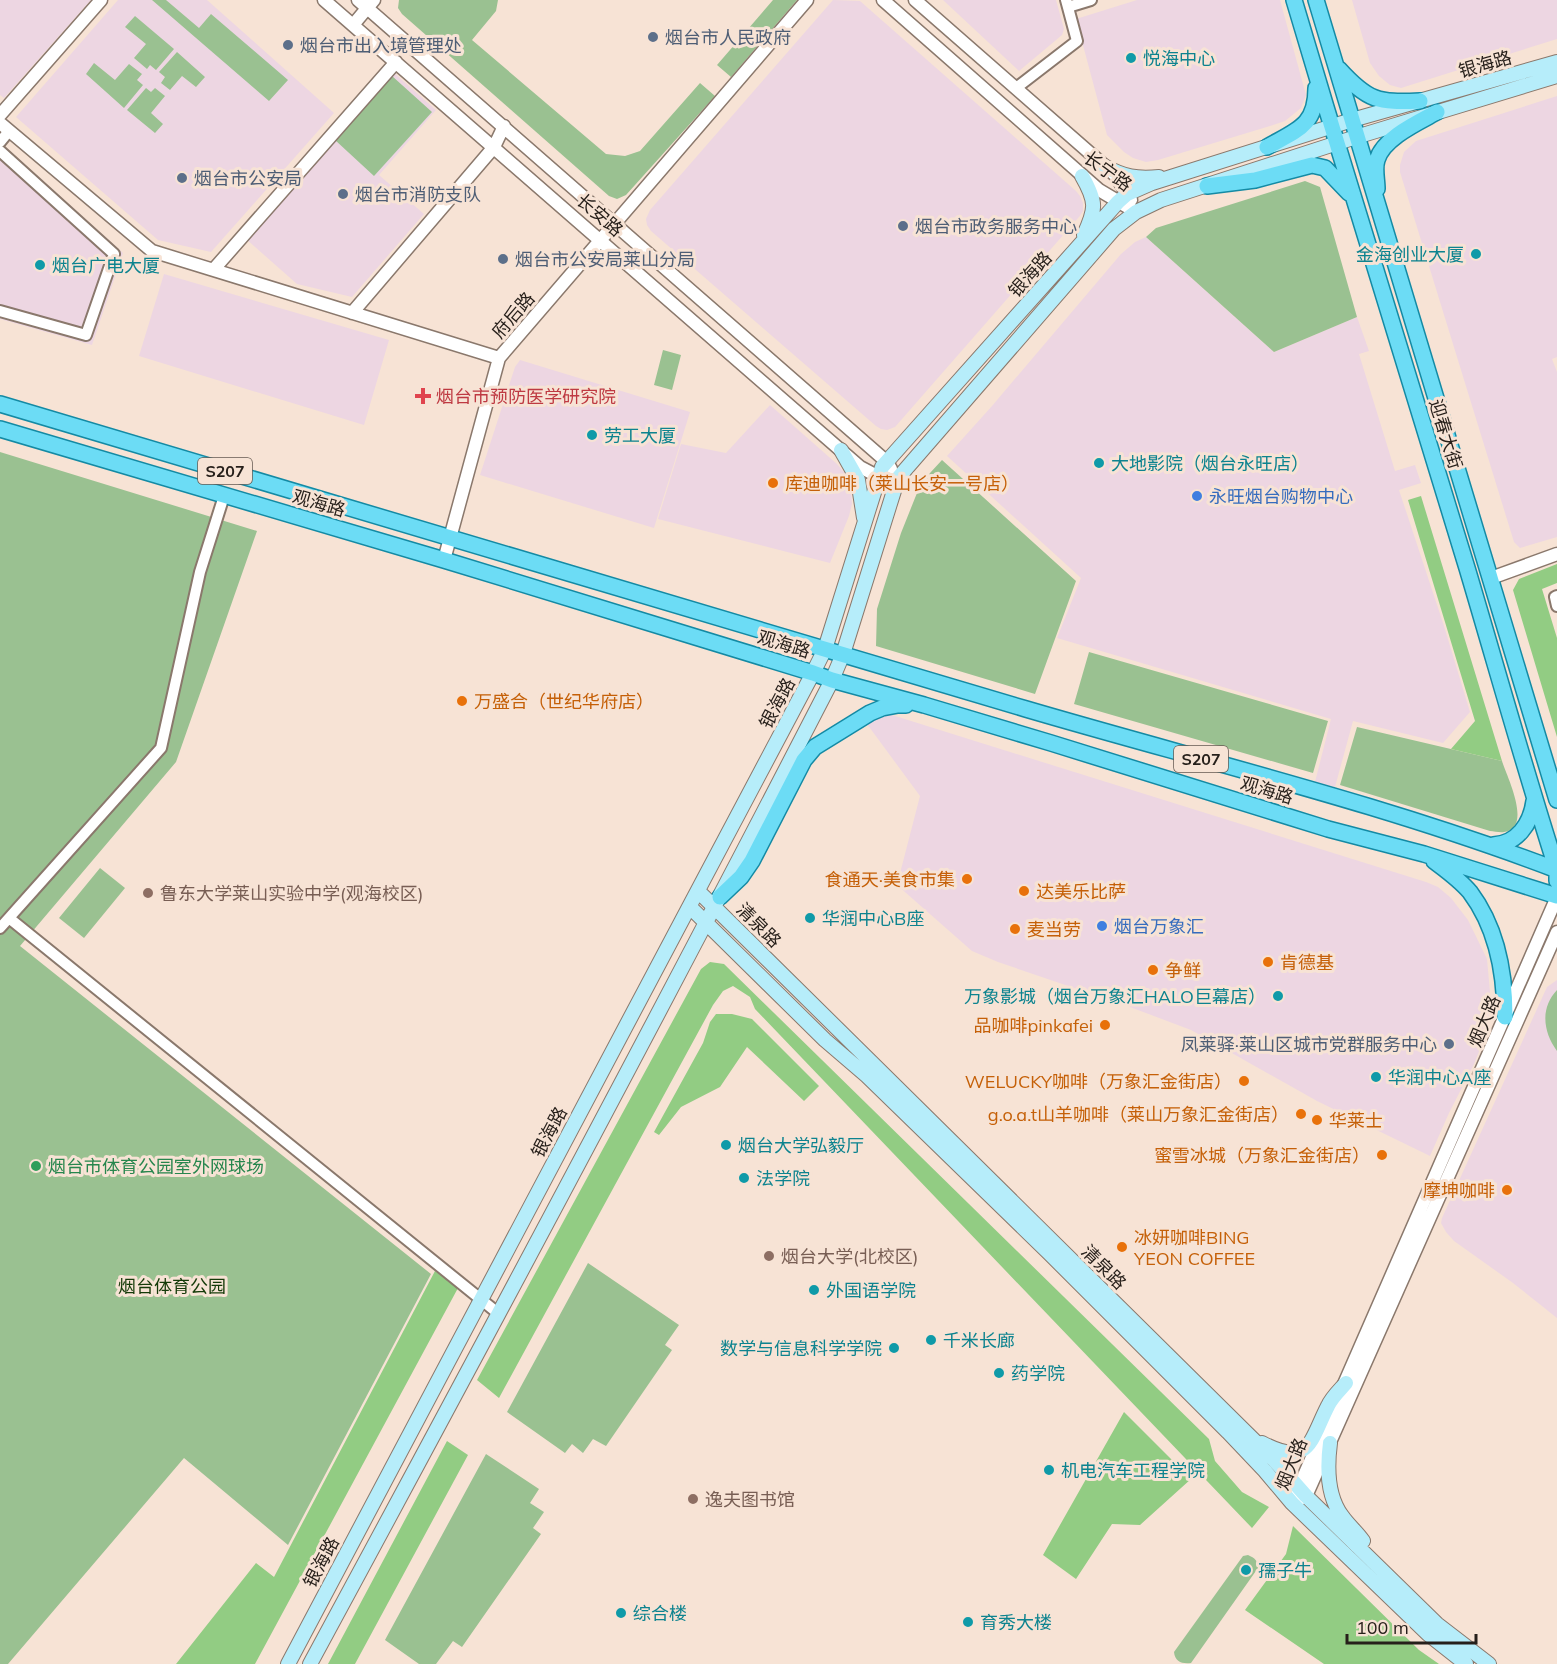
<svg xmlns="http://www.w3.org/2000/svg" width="1557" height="1664" font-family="Mulish,'Noto Sans SC',sans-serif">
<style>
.commercial{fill:#edd6e2}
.green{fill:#9ac191}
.forest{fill:#92cc83}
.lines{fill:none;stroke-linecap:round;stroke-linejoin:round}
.minor-casing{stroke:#8a786c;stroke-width:14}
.tertiary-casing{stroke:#8a786c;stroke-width:15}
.secondary-casing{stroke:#8a786c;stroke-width:16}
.primary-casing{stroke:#148aa4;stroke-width:18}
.minor{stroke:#fff;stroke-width:10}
.tertiary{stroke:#fff;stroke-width:12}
.secondary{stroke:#b6edfa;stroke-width:14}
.primary{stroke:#6cdcf5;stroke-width:15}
.service-dot{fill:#5c6f8a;stroke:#f7e3d5;stroke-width:2}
.culture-dot{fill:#0f9aa8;stroke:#f7e3d5;stroke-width:2}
.health-dot{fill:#e0444e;stroke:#f7e3d5;stroke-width:2}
.food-dot{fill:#e8710a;stroke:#f7e3d5;stroke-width:2}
.shop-dot{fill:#3f7fe0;stroke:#f7e3d5;stroke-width:2}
.education-dot{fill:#8d6e63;stroke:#f7e3d5;stroke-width:2}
.leisure-dot{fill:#2e9e5b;stroke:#f7e3d5;stroke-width:2}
.labels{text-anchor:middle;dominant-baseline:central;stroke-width:6;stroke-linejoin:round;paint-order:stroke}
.shield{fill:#f7e3d5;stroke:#655a52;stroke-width:1.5}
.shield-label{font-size:16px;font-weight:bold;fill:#261f1a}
.service-label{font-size:18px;fill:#4e5e75;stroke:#f7e3d5;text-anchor:start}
.culture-label{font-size:18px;fill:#0d838f;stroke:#f7e3d5;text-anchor:start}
.street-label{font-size:18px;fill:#261f1a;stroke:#f7e3d5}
.health-label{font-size:18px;fill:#be3a42;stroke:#f7e3d5;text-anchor:start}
.food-label{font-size:18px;fill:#c56008;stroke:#f7e3d5;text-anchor:start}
.shop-label{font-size:18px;fill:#366cbe;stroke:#f7e3d5;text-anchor:start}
.education-label{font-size:18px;fill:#785e54;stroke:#f7e3d5;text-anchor:start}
.leisure-label{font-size:18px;fill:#27864d;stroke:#f7e3d5;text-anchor:start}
.park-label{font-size:18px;fill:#143a08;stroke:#f7e3d5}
</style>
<rect width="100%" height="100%" fill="#f7e3d5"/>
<path class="commercial" d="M0,0H91L4,98L0,95Z
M118,0H207L334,113L211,252L158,240L16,117Z
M833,0L860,1L1076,191L1080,196L1083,203V211L1079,217L895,427L887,430L881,429L876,426L651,231L647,225L646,219L650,210Z
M943,0H1056L1064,29L1062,35L1019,71Z
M1137,0H1280L1306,95L1301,108L1285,121L1270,126L1158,160L1146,162L1133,158L1124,152L1107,135L1076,19Z
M1352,0H1557V39L1401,88L1390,85L1379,76L1370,63Z
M393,72L436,110L379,175L424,214L352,297L297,284L246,239Z
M1557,96V357L1552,359L1557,372V537L1520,548L1514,542L1400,172V165L1404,152L1416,141Z
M0,143L123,253L92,345L0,319Z
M1146,237L1274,352L1357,317L1369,351L1359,354L1395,471L1415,465L1421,483L1399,490L1444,626L1470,712L1443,743L1353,721L1335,787L1315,782L1331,719L1057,638L1081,578L947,456L992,406L1121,254L1135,242Z
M164,274L389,340L364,425L139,356Z
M520,360L690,412L654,528L480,475L515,367Z
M770,405L837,464L848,477L851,491L852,504L849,516L830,563L658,519L681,444L726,453Z
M883,715H892L1426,882L1438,887L1451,898L1468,920L1487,959L1490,992V1024L1474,1064L1449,1113L1430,1156L1317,1101L1191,1030L1130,1007L998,962L972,951L897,885L920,796L867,724Z
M1557,980V1318L1513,1283L1454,1241L1446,1232L1441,1223L1442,1218L1547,987Z"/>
<path class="green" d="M152,0H166L199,28L211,14L288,80L269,101Z
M399,0H498L496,11L472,40L606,154L625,156L640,151L700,83L715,96L626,195L617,199L609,196L402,14L398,8Z
M773,0H797L731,77L717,65Z
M135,16L174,49L156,70L150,65L147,69L134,58L146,44L125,27Z
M177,52L205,77L196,87L182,76L170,90L161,83L165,77L159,72Z
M94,63L115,80L129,64L142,74L137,80L143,85L124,108L86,74Z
M392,76L432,112L374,176L335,140Z
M146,88L151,92L155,88L165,96L151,113L163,124L155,133L127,110Z
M1305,181L1320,187L1357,317L1274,352L1146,237L1156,228Z
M663,350L681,355L672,390L654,385Z
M0,452L257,531L176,762L20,946L431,1274L288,1545L184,1458L8,1664H0Z
M942,460L1076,581L1035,694L876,646L877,609L901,533L919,488L930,473Z
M1089,652L1328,721L1313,773L1074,704Z
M1357,727L1502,761C1507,777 1533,828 1504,832C1500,833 1494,831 1490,831L1340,785Z
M100,868L125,888L84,938L59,918Z
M1557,990V1051C1543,1032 1540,1008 1557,990Z
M588,1263L679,1325L665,1345L672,1350L606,1446L593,1439L583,1453L572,1444L565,1453L507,1412Z
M486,1454L539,1489L530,1503L544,1512L533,1528L541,1534L462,1647L453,1641L436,1664H419L385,1640Z
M1248,1555C1255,1558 1258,1561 1258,1568L1191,1663C1182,1664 1175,1662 1174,1652L1243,1556Z"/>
<path class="forest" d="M1421,496L1502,761L1451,749L1475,721L1408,500Z
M1557,564V583L1542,589L1557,638V737L1513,590L1519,579Z
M710,962L724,964L1209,1439L1215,1461L1242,1492L1269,1507L1252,1528L755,1009L750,997L733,986L723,991L713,1005L499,1398L477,1380L701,969Z
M716,1014H732L752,1019L819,1086L804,1101L747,1047L720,1087L681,1107L659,1135L654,1132L703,1043L710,1022Z
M435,1271L458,1288L255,1664H176L256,1563L274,1577Z
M1124,1412L1191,1479L1140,1525L1112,1524L1076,1579L1043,1555Z
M447,1441L468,1455L355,1664H328Z
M1293,1526L1419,1650L1439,1664H1324L1245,1610L1286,1554Z"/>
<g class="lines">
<g class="minor-casing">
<path id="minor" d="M1068,7L1091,0
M1016,88L1077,41L1066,0
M0,142L9,131
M0,151L114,254L86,335L0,311
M1557,596L1555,597L1557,606
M9,918L499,1314
M0,928L161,748L200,572L224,496"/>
</g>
<g class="tertiary-casing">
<path id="tertiary" d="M324,0L860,467L879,477L898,478
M358,0L887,462L891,469
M883,0L1099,190L1136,212
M915,0L1115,175L1131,200
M353,25L374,0
M0,115L101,0
M0,123L152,251L499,358
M214,269L396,62
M352,313L494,147L504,126
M444,560L499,358L807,0
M1491,578L1557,554
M1298,1500L1306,1496L1557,932
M1292,1503L1557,897"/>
</g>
<g class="secondary-casing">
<path id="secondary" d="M1104,166C1125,177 1136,179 1159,177
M1082,176C1097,202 1096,209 1084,235
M841,450L858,480L864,518
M698,891L1275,1461L1306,1496L1437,1624L1489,1664
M690,907L825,1040L867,1076L1049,1253L1228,1432L1265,1471L1292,1503L1428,1634L1466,1664
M1262,1443C1310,1468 1310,1441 1328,1406C1332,1397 1340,1390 1346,1383
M1330,1443C1327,1466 1327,1496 1342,1516C1348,1525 1357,1532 1363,1541
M288,1664L813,673L825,649L882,467L1118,202L1127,194L1152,183L1352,120L1557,62
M310,1664C487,1337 662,1010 832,680L843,654L898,478L1114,229L1136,212L1161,200L1356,137L1557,76"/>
</g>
<g class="primary-casing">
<path id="primary" d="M1294,0C1350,190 1410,379 1467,568C1497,669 1525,770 1557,870V881
M1316,0L1557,800
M1339,69C1368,101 1378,103 1420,101
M1267,147C1297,130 1316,126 1316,88
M1207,186L1255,180L1312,165L1325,168L1349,193
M1377,189C1377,180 1374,168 1377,160C1383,138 1419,122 1437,112
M0,404C342,506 684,607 1026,709C1203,761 1384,804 1557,870
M0,429L444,560L813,673L832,680L924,705L1051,743L1328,829L1424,854L1557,896
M1493,845C1517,844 1531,824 1534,801
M1434,861C1446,870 1460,880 1470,892C1497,928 1505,973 1505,1017
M720,897L741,877L752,861L804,760L815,747L870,713L882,708L898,705H906"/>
</g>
<use href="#minor" class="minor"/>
<use href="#tertiary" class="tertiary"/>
<use href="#secondary" class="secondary"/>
<use href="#primary" class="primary"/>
</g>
<g class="service-dot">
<circle cx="653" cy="37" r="6"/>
<circle cx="288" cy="45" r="6"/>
<circle cx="182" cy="178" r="6"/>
<circle cx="343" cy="194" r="6"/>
<circle cx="903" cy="226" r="6"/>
<circle cx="503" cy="259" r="6"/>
<circle cx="1449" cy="1044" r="6"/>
</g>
<g class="culture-dot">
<circle cx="1131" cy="58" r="6"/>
<circle cx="1476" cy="254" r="6"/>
<circle cx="40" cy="265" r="6"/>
<circle cx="592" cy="435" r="6"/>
<circle cx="1099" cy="463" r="6"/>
<circle cx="810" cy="918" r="6"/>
<circle cx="1278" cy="996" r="6"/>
<circle cx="1376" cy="1077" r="6"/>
<circle cx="726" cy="1145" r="6"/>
<circle cx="744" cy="1178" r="6"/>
<circle cx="814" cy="1290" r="6"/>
<circle cx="931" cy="1340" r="6"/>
<circle cx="894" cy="1348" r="6"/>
<circle cx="999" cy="1373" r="6"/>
<circle cx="1049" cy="1470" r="6"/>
<circle cx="1246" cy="1570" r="6"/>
<circle cx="621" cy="1613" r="6"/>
<circle cx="968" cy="1622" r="6"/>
</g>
<path class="health-dot" d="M420 387h6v6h6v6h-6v6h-6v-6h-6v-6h6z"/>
<g class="food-dot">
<circle cx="773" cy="483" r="6"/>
<circle cx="462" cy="701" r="6"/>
<circle cx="967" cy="879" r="6"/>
<circle cx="1024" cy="891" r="6"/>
<circle cx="1015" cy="929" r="6"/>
<circle cx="1268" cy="962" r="6"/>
<circle cx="1153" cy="970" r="6"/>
<circle cx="1105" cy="1025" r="6"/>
<circle cx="1244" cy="1081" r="6"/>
<circle cx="1301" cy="1114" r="6"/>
<circle cx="1317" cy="1120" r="6"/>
<circle cx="1382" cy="1155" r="6"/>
<circle cx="1507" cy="1190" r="6"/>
<circle cx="1122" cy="1247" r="6"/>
</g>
<g class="shop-dot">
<circle cx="1197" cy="496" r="6"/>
<circle cx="1102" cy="926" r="6"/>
</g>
<g class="education-dot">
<circle cx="148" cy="893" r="6"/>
<circle cx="769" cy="1256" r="6"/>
<circle cx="693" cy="1499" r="6"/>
</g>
<circle class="leisure-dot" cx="36" cy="1166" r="6"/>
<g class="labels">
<g class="shield">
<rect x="198" y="458" width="54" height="26" rx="4.5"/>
<rect x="1174" y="746" width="54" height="26" rx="4.5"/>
</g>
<g class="shield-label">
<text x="225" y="471">S207</text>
<text x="1201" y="759">S207</text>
</g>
<g class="service-label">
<text x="665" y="37">烟台市人民政府</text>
<text x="300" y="45">烟台市出入境管理处</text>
<text x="194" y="178">烟台市公安局</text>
<text x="355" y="194">烟台市消防支队</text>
<text x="915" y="226">烟台市政务服务中心</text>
<text x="515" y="259">烟台市公安局莱山分局</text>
<text x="1437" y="1044" text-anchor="end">凤莱驿·莱山区城市党群服务中心</text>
</g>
<g class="culture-label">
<text x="1143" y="58">悦海中心</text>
<text x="1464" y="254" text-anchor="end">金海创业大厦</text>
<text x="52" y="265">烟台广电大厦</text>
<text x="604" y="435">劳工大厦</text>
<text x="1111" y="463">大地影院（烟台永旺店）</text>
<text x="822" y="918">华润中心B座</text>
<text x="1266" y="996" text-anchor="end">万象影城（烟台万象汇HALO巨幕店）</text>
<text x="1388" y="1077">华润中心A座</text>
<text x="738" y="1145">烟台大学弘毅厅</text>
<text x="756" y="1178">法学院</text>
<text x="826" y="1290">外国语学院</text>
<text x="943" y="1340">千米长廊</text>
<text x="882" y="1348" text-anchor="end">数学与信息科学学院</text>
<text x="1011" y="1373">药学院</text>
<text x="1061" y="1470">机电汽车工程学院</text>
<text x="1258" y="1570">孺子牛</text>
<text x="633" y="1613">综合楼</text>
<text x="980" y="1622">育秀大楼</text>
</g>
<g class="street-label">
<text transform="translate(1485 64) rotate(-16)">银海路</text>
<text transform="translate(1108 171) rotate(36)">长宁路</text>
<text transform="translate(600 215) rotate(41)">长安路</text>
<text transform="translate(1030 274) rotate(-48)">银海路</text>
<text transform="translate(513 315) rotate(-49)">府后路</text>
<text transform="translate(1446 434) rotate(73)">迎春大街</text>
<text transform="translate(319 503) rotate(16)">观海路</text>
<text transform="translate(784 644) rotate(17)">观海路</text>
<text transform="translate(777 703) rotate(-62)">银海路</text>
<text transform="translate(1267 790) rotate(17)">观海路</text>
<text transform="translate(759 925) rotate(45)">清泉路</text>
<text transform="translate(1484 1021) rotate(-67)">烟大路</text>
<text transform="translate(549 1132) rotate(-62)">银海路</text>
<text transform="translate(1104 1267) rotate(45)">清泉路</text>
<text transform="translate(1291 1464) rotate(-68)">烟大路</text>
<text transform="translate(321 1562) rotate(-62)">银海路</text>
</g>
<g class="health-label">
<text x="436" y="396">烟台市预防医学研究院</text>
</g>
<g class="food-label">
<text x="785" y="483">库迪咖啡（莱山长安一号店）</text>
<text x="474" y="701">万盛合（世纪华府店）</text>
<text x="955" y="879" text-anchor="end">食通天·美食市集</text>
<text x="1036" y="891">达美乐比萨</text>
<text x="1027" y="929">麦当劳</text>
<text x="1280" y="962">肯德基</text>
<text x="1165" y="970">争鲜</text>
<text x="1093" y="1025" text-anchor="end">品咖啡pinkafei</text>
<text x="1232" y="1081" text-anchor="end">WELUCKY咖啡（万象汇金街店）</text>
<text x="1289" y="1114" text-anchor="end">g.o.a.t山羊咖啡（莱山万象汇金街店）</text>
<text x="1329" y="1120">华莱士</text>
<text x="1370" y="1155" text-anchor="end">蜜雪冰城（万象汇金街店）</text>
<text x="1495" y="1190" text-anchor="end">摩坤咖啡</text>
<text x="1134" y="1237">冰妍咖啡BING<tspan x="1134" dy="21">YEON COFFEE</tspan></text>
</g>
<g class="shop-label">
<text x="1209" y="496">永旺烟台购物中心</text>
<text x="1114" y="926">烟台万象汇</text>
</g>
<g class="education-label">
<text x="160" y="893">鲁东大学莱山实验中学(观海校区)</text>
<text x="781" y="1256">烟台大学(北校区)</text>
<text x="705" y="1499">逸夫图书馆</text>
</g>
<g class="leisure-label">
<text x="48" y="1166">烟台市体育公园室外网球场</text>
</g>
<g class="park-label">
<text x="172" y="1286">烟台体育公园</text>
</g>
</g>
<path d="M1347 1634v9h129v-9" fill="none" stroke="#261f1a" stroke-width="3"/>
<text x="1356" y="1634" font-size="18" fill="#261f1a" stroke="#f7e3d5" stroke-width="4.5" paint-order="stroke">100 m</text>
</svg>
